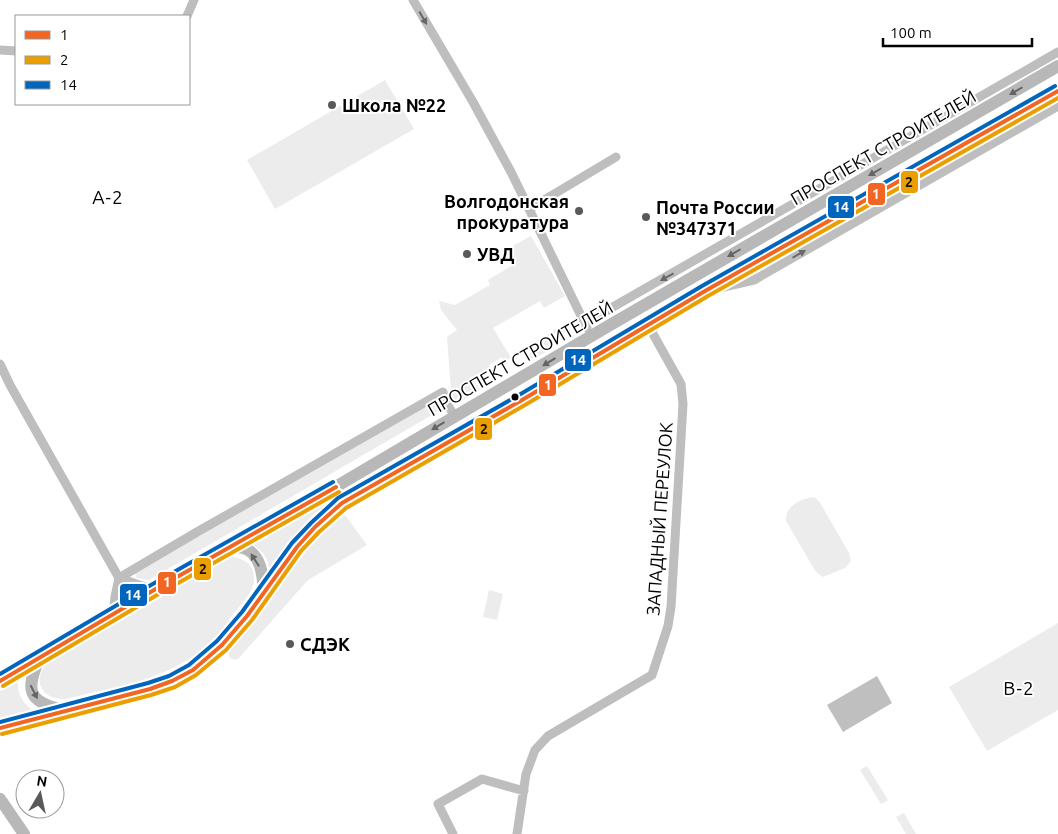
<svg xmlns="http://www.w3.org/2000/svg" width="1058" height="834" font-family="Ubuntu,sans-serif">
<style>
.green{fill:#ececec}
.water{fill:#bfbfbf}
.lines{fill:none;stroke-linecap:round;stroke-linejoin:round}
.street{stroke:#bebebe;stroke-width:9}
.secondary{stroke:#b8b8b8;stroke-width:12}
.bus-1-casing{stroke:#fff;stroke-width:8}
.bus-2-casing{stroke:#fff;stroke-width:8}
.bus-3-casing{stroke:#fff;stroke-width:8}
.bus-1{stroke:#f26522;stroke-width:4}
.bus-2{stroke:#eb9e00;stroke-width:4}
.bus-3{stroke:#0065bd;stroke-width:4}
.oneway{fill:#686868}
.oneway2{fill:#656565}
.poi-dot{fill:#595959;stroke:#fff;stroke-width:2}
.bus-dot{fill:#000;stroke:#fff;stroke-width:2}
.labels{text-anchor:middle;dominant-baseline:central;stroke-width:4;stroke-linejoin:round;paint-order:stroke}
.poi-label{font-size:18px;font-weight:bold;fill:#000;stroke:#fff;text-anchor:start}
.street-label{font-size:18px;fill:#000;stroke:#fff}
.neighbourhood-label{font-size:19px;letter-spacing:1px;fill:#000;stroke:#fff}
.line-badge{stroke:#fff;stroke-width:2}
.badge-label{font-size:14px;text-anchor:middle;font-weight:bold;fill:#fff}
.pale-badge-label{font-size:14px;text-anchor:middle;font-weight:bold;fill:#111}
</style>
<rect width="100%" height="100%" fill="#fff"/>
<path class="green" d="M385,80L414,129L275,209L247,160Z
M531,236L565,296L544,308L540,301L493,328L511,358L504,361L502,357L489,365L493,371L475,382L480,390L458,403H452L447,337L457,330L441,310L439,301L455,305L490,285L488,280L513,265L505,250Z
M575,321L550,350L532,359L530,356V352L552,331Z
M435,400H437C440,405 441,408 437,412L149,580L136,578L135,572Z
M329,495L333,499L313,515L269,569C268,555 260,549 248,542Z
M814,497L819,501L849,553L851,561L845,568L823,577L816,572L786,521C785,506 800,499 814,497Z
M342,511L367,545L308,580L239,658L236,660L230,658L227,651L228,648L257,612L318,530Z
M228,556C241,558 254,562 254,578C255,591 242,603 234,613C225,625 216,638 204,648C167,680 113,687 66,699C43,700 31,682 47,663Z
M489,590L503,594L497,620L483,617Z
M1058,623V710L987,751L949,687Z
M18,680C17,694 22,701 32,710L0,718V691Z
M867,766L888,800L881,804L860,770Z
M904,813L916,834H906L896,817Z"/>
<path class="water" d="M877,676L892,703L843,732L827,705Z"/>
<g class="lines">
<path class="street" d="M413,0L473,102L511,172L587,328
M187,16L194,0
M0,50L16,51
M529,209L616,157
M715,289L754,280L1058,106
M585,323L1058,52
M0,364L10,385L119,578L115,597L113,614
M119,578L197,532L443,392L446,403L455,416
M119,578L154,590
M453,834L438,804L482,779L524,791
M517,834L526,774L535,750L548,736L652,675L668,626L671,607L683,404L681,384L648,325"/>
<path class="secondary" d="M227,548C232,548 239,547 243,548C262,553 263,578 264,593
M40,657C25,690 27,702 64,710
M0,681L154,590L332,489L610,325L1058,66
M0,728C34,719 69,710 103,701C134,693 166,688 193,670C235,641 261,594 291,554C306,535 323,519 342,503L522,400L705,291L1058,91
M0,799L24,834"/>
<g class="bus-1-casing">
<path id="bus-1" d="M0,681L154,590L336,487
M0,728L150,689L172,681L193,670L222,645L247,616L297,547L315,527L342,503L522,400L705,291L1058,91"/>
</g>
<g class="bus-2-casing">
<path id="bus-2" d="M3,686L157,595L339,492
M2,734L151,695L175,687L196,675L226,650L252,620L301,551L319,532L346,508L525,405L708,296L1058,98"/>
</g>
<g class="bus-3-casing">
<path id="bus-3" d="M0,674L151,585L333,482
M0,722L148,683L169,676L189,665L217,641L242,612L292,543L311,523L338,498L519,395L702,286L1055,86"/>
</g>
<use href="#bus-1" class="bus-1"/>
<use href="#bus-2" class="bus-2"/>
<use href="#bus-3" class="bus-3"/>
</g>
<defs><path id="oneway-solid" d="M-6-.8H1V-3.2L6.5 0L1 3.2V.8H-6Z" transform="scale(1.25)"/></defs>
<g class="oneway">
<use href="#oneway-solid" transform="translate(423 18) rotate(60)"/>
<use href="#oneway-solid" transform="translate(799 254) rotate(-30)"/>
<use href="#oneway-solid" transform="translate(667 277) rotate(151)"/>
</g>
<g class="oneway2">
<use href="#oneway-solid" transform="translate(1016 91) rotate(150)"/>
<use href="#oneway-solid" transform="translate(875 172) rotate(150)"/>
<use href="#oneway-solid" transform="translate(734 253) rotate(150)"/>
<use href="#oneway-solid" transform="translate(549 362) rotate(149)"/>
<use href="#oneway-solid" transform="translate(438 426) rotate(149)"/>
<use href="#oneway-solid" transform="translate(255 560) rotate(-123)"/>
<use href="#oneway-solid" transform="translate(34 692) rotate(63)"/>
</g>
<g class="poi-dot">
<circle cx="332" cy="105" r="5"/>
<circle cx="579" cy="211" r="5"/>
<circle cx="646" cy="217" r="5"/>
<circle cx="467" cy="254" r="5"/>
<circle cx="290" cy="644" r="5"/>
</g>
<circle class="bus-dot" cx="515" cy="397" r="4.5"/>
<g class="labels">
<g class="poi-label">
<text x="342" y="105">Школа №22</text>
<text x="569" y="201" text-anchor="end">Волгодонская<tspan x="569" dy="21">прокуратура</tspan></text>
<text x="656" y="207">Почта России<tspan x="656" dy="21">№347371</tspan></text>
<text x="477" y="254">УВД</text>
<text x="300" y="644">СДЭК</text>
</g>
<g class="street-label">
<text transform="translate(883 147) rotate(-30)">ПРОСПЕКТ СТРОИТЕЛЕЙ</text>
<text transform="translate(520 358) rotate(-30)">ПРОСПЕКТ СТРОИТЕЛЕЙ</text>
<text transform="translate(659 519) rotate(-86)">ЗАПАДНЫЙ ПЕРЕУЛОК</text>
</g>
<g class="neighbourhood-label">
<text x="108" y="197">А-2</text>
<text x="1019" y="688">В-2</text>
</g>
</g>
<g class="line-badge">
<rect x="900" y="170" width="19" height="24" rx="5" fill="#eb9e00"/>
<rect x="867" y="182" width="19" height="24" rx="5" fill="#f26522"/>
<rect x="827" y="195" width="28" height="24" rx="5" fill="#0065bd"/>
<rect x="564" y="348" width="28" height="24" rx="5" fill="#0065bd"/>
<rect x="538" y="373" width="19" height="24" rx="5" fill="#f26522"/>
<rect x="474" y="417" width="19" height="24" rx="5" fill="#eb9e00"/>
<rect x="193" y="557" width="19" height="24" rx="5" fill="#eb9e00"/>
<rect x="157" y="571" width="20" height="24" rx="5" fill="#f26522"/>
<rect x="119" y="583" width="29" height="24" rx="5" fill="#0065bd"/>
</g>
<g class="badge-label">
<text x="876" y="199">1</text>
<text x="841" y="212">14</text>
<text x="578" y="365">14</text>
<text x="548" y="390">1</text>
<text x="167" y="587">1</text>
<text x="133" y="600">14</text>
</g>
<g class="pale-badge-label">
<text x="909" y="187">2</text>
<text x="484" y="434">2</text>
<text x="203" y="574">2</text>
</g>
<rect x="15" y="15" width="175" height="90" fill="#ffffff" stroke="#999999"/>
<rect x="25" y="31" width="25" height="8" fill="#f26522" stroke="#999999"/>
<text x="60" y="40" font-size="15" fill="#000000">1</text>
<rect x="25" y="56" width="25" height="8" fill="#eb9e00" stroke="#999999"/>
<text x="60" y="65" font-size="15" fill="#000000">2</text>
<rect x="25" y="81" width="25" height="8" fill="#0065bd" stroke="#999999"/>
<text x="60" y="90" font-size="15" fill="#000000">14</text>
<g transform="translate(40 794) rotate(9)"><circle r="24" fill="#ffffff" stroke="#999999"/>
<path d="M0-4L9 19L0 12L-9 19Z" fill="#595959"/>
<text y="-8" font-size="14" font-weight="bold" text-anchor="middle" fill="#000000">N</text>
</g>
<path d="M883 38v8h149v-8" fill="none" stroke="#000000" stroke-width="2.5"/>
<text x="890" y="38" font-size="15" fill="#000000" stroke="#ffffff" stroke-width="4" paint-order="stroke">100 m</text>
</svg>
